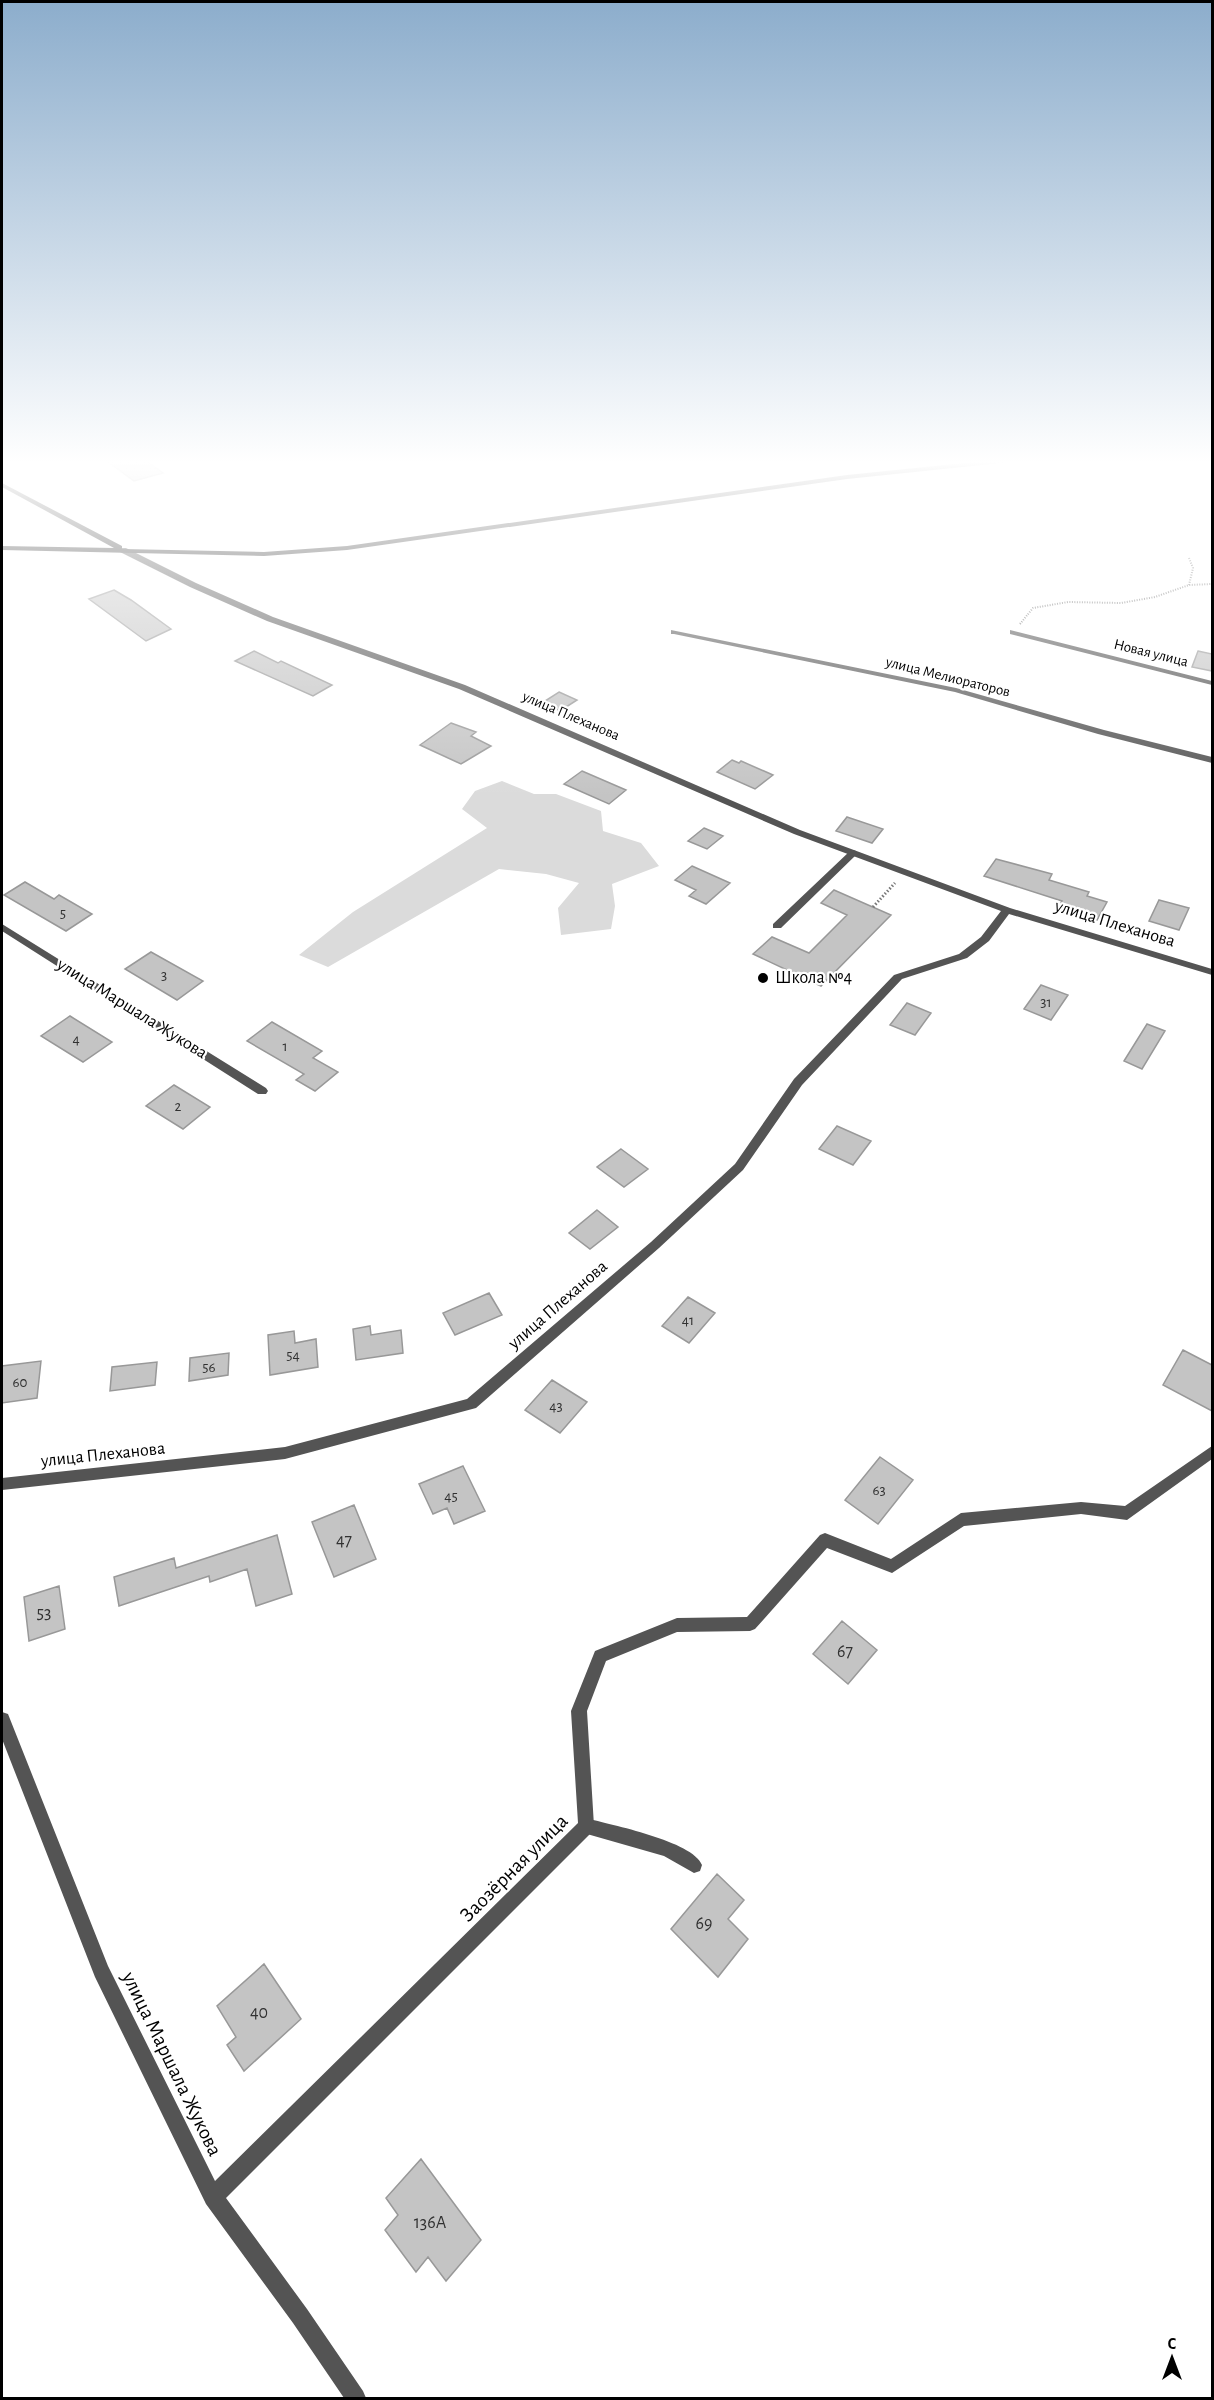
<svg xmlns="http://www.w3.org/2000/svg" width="1214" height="2400" font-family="'Alegreya Sans',sans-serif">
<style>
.green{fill:#dbdbdb}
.building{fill:#c4c4c4;stroke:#989898;stroke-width:1.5}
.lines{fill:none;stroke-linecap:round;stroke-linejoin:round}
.path-far1{stroke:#767676;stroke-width:2;stroke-dasharray:1 1.5;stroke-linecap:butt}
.path{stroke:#767676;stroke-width:3;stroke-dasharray:1.5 2;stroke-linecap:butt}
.lane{fill:#545454;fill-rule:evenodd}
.street{fill:#545454;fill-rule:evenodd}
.secondary{fill:#212121;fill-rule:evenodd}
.poi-dot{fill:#000;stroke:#fff;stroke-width:2}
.labels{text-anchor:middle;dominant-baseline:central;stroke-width:4.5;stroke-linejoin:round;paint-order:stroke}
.far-street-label{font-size:15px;fill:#000;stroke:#fff}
.number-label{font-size:15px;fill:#313131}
.street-label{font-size:18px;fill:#000;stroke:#fff}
.poi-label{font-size:18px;fill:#000;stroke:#fff;text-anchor:start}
.near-number-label{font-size:18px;fill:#313131}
.near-street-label{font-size:21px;fill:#000;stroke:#fff}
</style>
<rect width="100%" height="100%" fill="#fff"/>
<path class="green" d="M502,781L534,794H556L601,811L603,831L641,843L659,866L612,884L615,906L611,929L561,935L558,908L579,883L546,874L499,869L328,967L299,955L353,912L487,828L462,809L475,791Z"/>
<path class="building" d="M107,461H146L163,473L134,481Z
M114,590L131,600L171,629L146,641L89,599Z
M254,651L278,663L281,661L332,685L313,696L235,661Z
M1198,651L1212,654V671L1192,667Z
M559,692L577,700L560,711L542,703Z
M451,723L476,732L471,736L491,746L461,764L420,745Z
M732,760L739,763L741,761L773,775L755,789L717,772Z
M582,771L626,790L609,804L564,784Z
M847,817L883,829L872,843L836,831Z
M704,828L723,836L707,849L688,841Z
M996,859L1052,874L1049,880L1089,892L1087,896L1107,902L1097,920L1058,908L1062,901L984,876Z
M692,866L730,883L706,904L689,896L696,890L675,880Z
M25,882L54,899L59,895L92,914L66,931L4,895Z
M834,890L891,915L821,986L753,954L772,937L809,953L847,915L821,903Z
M1159,900L1189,908L1179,930L1149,921Z
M151,952L203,981L177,1000L125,969Z
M1041,985L1068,995L1051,1020L1024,1009Z
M907,1003L931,1013L915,1035L890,1025Z
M70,1016L112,1042L83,1062L41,1036Z
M272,1022L322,1051L313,1058L338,1072L315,1091L296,1080L304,1074L247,1041Z
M1147,1024L1165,1031L1142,1069L1124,1061Z
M174,1085L210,1107L183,1129L146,1106Z
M837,1126L871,1141L853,1165L819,1149Z
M621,1149L648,1169L624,1187L597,1167Z
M597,1210L618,1227L590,1249L569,1233Z
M489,1293L502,1315L455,1335L443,1313Z
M688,1297L715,1313L689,1343L662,1326Z
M370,1326L371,1335L401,1330L403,1353L356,1360L353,1329Z
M294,1331L295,1343L316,1339L318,1367L270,1375L268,1335Z
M1183,1350L1212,1365V1411L1163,1385Z
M229,1353L228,1375L189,1381L190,1358Z
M41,1361L37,1398L2,1403V1366Z
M157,1362L155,1385L110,1391L112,1367Z
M552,1380L587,1402L560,1433L525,1410Z
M880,1457L913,1480L878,1524L845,1500Z
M463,1466L485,1511L454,1524L447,1508L433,1514L419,1484Z
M354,1505L376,1559L334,1577L312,1522Z
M277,1535L292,1594L256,1606L247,1569L210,1582L209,1576L119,1606L114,1577L174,1558L176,1568Z
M59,1586L65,1629L29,1641L24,1597Z
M842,1621L877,1650L848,1684L813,1654Z
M717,1874L744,1900L728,1919L748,1939L718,1977L671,1929Z
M264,1964L301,2019L244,2071L227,2045L236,2037L217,2006Z
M421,2159L481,2240L446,2281L428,2257L416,2272L385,2230L398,2215L386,2198Z"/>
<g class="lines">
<path class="path-far1" d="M1189,558L1193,568L1189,585
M1020,624L1033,608L1068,602L1121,603L1155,597L1189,585L1212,584"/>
<path class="path" d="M873,907L895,883"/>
<path class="lane" d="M853,850L856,851V855L781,928H773V924L850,851Z
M586,1818C611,1825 693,1841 702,1865L700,1871L694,1873L664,1856L580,1832L578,1826L580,1820Z"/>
<path class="street" d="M120,548H126L196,583L273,617L465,685L800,830L1010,908L1212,969V975L1009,914L989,941L967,958L902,979L802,1085L743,1170L659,1248L476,1408L285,1459L2,1490V1478L285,1447L467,1399L651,1242L735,1164L794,1079L894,975L959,954L981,937L1001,911L794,834L459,689L267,621L190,587L120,552Z
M671,630L956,688L1104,730L1212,757V763L1098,734L955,692L674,634H671Z
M1010,630L1212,681V685L1010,634Z
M2,924L266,1088L268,1091L266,1094H258L2,931Z
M1212,1446V1459L1127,1520L1081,1514L964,1526L892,1573L827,1548L755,1629L750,1631L677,1632L606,1661L587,1711L594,1826L592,1832L226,2198L307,2309L363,2391L366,2398H344L293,2323L206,2204L95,1977L2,1739V1712L8,1714L108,1966L215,2181L578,1823L571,1711L595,1651L677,1618L747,1617L820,1535L825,1533L891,1559L961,1513L1081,1502L1125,1506Z"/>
<path class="secondary" d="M984,461H1004L1001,463L847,479L347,550L264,556L2,550V546L114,548L2,487V483L122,546V549L264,552L347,546L847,475Z"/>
</g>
<linearGradient id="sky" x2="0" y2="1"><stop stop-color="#8cadcc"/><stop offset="0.58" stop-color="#fff"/><stop offset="1" stop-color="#fff" stop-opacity="0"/></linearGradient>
<rect width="1214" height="797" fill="url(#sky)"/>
<circle class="poi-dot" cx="763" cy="978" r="6"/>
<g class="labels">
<g class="far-street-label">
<text transform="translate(1151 653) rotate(14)">Новая улица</text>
<text transform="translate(948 677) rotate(14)">улица Мелиораторов</text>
<text transform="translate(571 716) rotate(23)">улица Плеханова</text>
</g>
<g class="number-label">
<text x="63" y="913">5</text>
<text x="164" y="975">3</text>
<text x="1046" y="1002">31</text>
<text x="76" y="1039">4</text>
<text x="285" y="1046">1</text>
<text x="178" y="1106">2</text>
<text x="688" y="1320">41</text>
<text x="293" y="1355">54</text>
<text x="209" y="1367">56</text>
<text x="20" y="1382">60</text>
<text x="556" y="1406">43</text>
<text x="879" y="1490">63</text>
<text x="451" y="1496">45</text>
</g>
<g class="street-label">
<text transform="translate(1115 924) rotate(17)">улица Плеханова</text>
<text transform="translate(132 1009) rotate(32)">улица Маршала Жукова</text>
<text transform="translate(558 1305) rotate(-41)">улица Плеханова</text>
<text transform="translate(103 1455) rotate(-6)">улица Плеханова</text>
</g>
<g class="poi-label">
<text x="775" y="978">Школа №4</text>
</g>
<g class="near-number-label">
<text x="344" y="1541">47</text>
<text x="44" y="1613">53</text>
<text x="845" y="1652">67</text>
<text x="704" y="1924">69</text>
<text x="259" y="2013">40</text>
<text x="430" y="2223">136А</text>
</g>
<g class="near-street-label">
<text transform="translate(514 1868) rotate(-45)">Заозёрная улица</text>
<text transform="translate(172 2064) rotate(64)">улица Маршала Жукова</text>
</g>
</g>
<rect width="1214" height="2400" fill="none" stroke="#000000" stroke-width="6"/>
<g transform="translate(1172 2358)" stroke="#ffffff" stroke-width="4.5" paint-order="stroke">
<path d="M0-4.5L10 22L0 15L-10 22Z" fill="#000000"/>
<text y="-9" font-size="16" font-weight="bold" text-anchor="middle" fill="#000000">С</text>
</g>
</svg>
